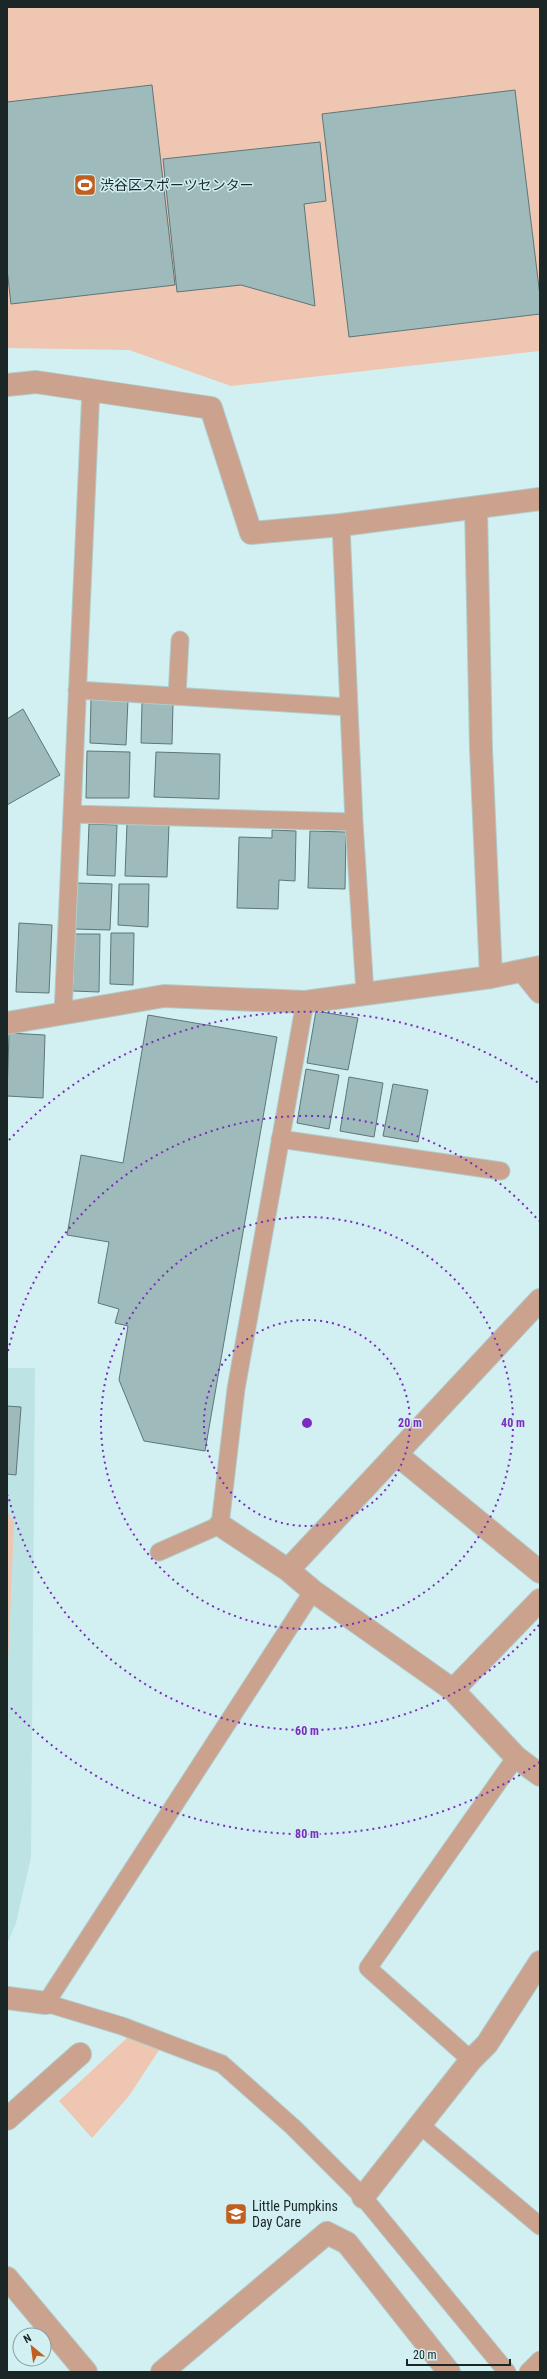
<svg xmlns="http://www.w3.org/2000/svg" width="547" height="2379" font-family="'Roboto Condensed','Noto Sans JP',sans-serif">
<style>
.built{fill:#bde3e4}
.green{fill:#efc6b1}
.building{fill:#9ebabb;stroke:#5d7778}
.lines{fill:none;stroke-linecap:round;stroke-linejoin:round}
.lane-casing{stroke:#b1cccd;stroke-width:19}
.street-casing{stroke:#b1cccd;stroke-width:24}
.lane{stroke:#caa28e;stroke-width:17}
.street{stroke:#caa28e;stroke-width:22}
.ring{fill:none;stroke:#7b2cbf;stroke-width:2;stroke-dasharray:2 4}
.labels{text-anchor:middle;dominant-baseline:central;stroke-width:3;stroke-linejoin:round;paint-order:stroke}
.poi-label{font-size:14px;fill:#1b2627;stroke:#d2f0f1;text-anchor:start}
.centre{fill:#7b2cbf;stroke:#d2f0f1;stroke-width:2}
.ring-label{font-size:12px;text-anchor:middle;font-weight:bold;fill:#7b2cbf;stroke:#d2f0f1;stroke-width:3;stroke-linejoin:round;paint-order:stroke}
</style>
<rect width="100%" height="100%" fill="#d2f0f1"/>
<path class="built" d="M7,1368H35L31,1857L16,1923L7,1944Z"/>
<path class="green" d="M7,7H540V351L231,386L129,350L7,348Z
M7,1511L14,1523L7,1687Z
M127,2038L161,2047L129,2096L92,2138L59,2101Z"/>
<path class="building" d="M152,85L175,285L11,304L7,269V102Z
M515,90L540,296V314L349,337L322,114Z
M320,142L326,201L304,204L315,306L241,285L177,292L163,159Z
M91,699L128,700L126,745L90,743Z
M142,703L173,704L172,744L141,743Z
M23,709L60,775L7,805V719Z
M87,751L130,752L129,798H86Z
M156,752L220,754L219,799L154,797Z
M127,823L169,824L167,877L125,876Z
M89,824L117,825L115,876L87,875Z
M272,830L296,831L295,881L279,880L278,909L237,908L239,837L272,838Z
M310,831L346,832L345,889L308,888Z
M76,883L112,884L110,930L74,929Z
M119,884H149L148,927L118,925Z
M19,923L52,925L49,993L16,992Z
M111,933H134L133,985L110,984Z
M75,934H100L99,992L73,991Z
M316,1011L358,1018L348,1070L307,1063Z
M148,1015L277,1037L205,1451L144,1441L119,1380L128,1326L115,1323L119,1309L98,1303L109,1242L67,1235L81,1155L123,1163Z
M9,1033L45,1035L43,1098L7,1096Z
M306,1069L339,1075L329,1129L297,1123Z
M349,1077L383,1083L374,1137L340,1131Z
M393,1084L428,1090L418,1142L383,1136Z
M7,1406L21,1407L16,1475L7,1474Z"/>
<g class="lines">
<g class="lane-casing">
<path id="lane" d="M341,525L354,822L365,993
M77,690L349,707
M177,696L180,640
M72,814L354,822
M63,1014L91,388
M280,1139L501,1171
M159,1552L220,1525L236,1389L305,1002
M313,1591L46,2003L122,2026L222,2064L293,2127L363,2197L507,2372
M471,2060L368,1968L516,1757
M420,2125L540,2226
M528,2372L540,2360"/>
</g>
<g class="street-casing">
<path id="street" d="M7,385L36,382L211,408L251,533L341,525L540,499
M476,508L481,749L491,977
M523,971L540,992
M7,1023L164,996L305,1002L491,977L540,967
M396,1454L540,1572
M220,1525L288,1570L313,1591L453,1690L516,1757L540,1775
M288,1570L540,1300
M453,1690L540,1600
M7,1998L46,2003
M7,2119L80,2054
M363,2197L471,2060L487,2044L540,1962
M7,2278L86,2372
M162,2372L327,2233L347,2243L449,2372"/>
</g>
<use href="#lane" class="lane"/>
<use href="#street" class="street"/>
</g>
<g class="ring">
<circle cx="307" cy="1423" r="103"/>
<circle cx="307" cy="1423" r="206"/>
<path d="M539 1625A308 308 0 0 1 8 1495M8 1351A308 308 0 0 1 539 1221"/>
<path d="M540 1762A411 411 0 0 1 9 1706M9 1140A411 411 0 0 1 540 1084"/>
</g>
<defs>
<g id="stadium-square" transform="scale(1.15)"><rect x="-9" y="-9" width="18" height="18" rx="4" fill="#c15f21" stroke="#d2f0f1"/><path d="M0-5a6.5 5 0 1 0 0 10a6.5 5 0 1 0 0-10ZM-3.5-1.8h7v3.6h-7Z" fill="#fff"/></g>
<g id="school-square" transform="scale(1.15)"><rect x="-9" y="-9" width="18" height="18" rx="4" fill="#c15f21" stroke="#d2f0f1"/><path d="M0-5L7-2L0 1L-7-2ZM-4 1L0 2.5L4 1V4Q0 6-4 4Z" fill="#fff"/></g>
</defs>
<g fill-rule="evenodd">
<use href="#stadium-square" x="85" y="185"/>
<use href="#school-square" x="236" y="2214"/>
</g>
<g class="labels">
<g class="poi-label">
<text x="100" y="185">渋谷区スポーツセンター</text>
<text x="252" y="2206">Little Pumpkins<tspan x="252" dy="16">Day Care</tspan></text>
</g>
</g>
<circle cx="307" cy="1423" r="6" class="centre"/>
<g class="ring-label">
<text x="410" y="1427">20 m</text>
<text x="513" y="1427">40 m</text>
<text x="307" y="1735">60 m</text>
<text x="307" y="1838">80 m</text>
</g>
<rect width="547" height="2379" fill="none" stroke="#1b2627" stroke-width="16"/>
<g transform="translate(32 2347) rotate(331)"><circle r="19" fill="#d2f0f1" stroke="#899fa0"/>
<path d="M0-3L7 15L0 10L-7 15Z" fill="#c15f21"/>
<text y="-6" font-size="11" font-weight="bold" text-anchor="middle" fill="#1b2627">N</text>
</g>
<path d="M407 2359v6h103v-6" fill="none" stroke="#1b2627" stroke-width="2"/>
<text x="413" y="2359" font-size="12" fill="#1b2627" stroke="#d2f0f1" stroke-width="3" paint-order="stroke">20 m</text>
</svg>
